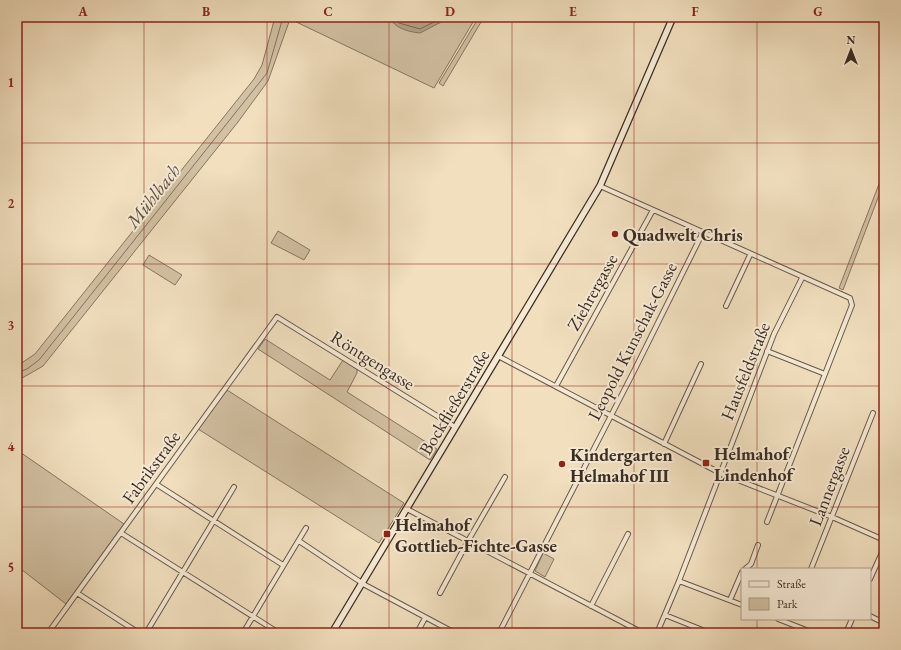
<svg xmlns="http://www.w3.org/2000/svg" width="901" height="650" font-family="'EB Garamond',serif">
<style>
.green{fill:#d2c1a3;stroke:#867662}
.water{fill:#b3a289;stroke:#837360}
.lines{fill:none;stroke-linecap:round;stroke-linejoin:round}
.shore{stroke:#776756;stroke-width:1}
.stream{stroke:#837360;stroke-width:1}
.minor-casing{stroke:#685949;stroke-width:6}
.secondary-casing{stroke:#3b2c22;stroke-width:8}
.minor{stroke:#f6ead5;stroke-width:4}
.secondary{stroke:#f6ead5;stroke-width:5.5}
.grid{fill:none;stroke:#8f2418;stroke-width:1;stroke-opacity:0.55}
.poi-dot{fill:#8f2418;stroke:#f6ead5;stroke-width:1.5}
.labels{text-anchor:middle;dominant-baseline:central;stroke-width:4;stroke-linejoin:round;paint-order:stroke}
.poi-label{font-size:18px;font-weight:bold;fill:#3b2c22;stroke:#f6ead5;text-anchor:start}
.street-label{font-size:18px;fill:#3b2c22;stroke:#f6ead5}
.water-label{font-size:19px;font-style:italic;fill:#5f4f41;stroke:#f6ead5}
.neatline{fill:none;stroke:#8f2418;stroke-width:1.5}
.grid-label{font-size:13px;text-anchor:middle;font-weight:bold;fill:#8f2418}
</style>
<rect width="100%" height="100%" fill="#f1dfbe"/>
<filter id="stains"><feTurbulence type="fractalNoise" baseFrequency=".005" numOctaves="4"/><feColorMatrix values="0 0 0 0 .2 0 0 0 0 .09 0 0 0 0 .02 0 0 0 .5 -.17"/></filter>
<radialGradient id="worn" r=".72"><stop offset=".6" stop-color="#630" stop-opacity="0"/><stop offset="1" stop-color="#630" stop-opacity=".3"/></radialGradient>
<path class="green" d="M275,17H476L434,88L290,19L268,81L238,122L43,366L17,381V366L35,354L254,79L262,65Z
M479,17H484L443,86L439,83Z
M884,171V182L843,290L839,288Z
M278,231L310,250L304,260L271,243Z
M149,255L182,275L175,285L143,265Z
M265,339L330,380L343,360L357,369V373L347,392L437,449L430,460L258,349Z
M227,390L404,503L379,543L198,429Z
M17,450L124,524L66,604L17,566Z
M543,553L554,559L545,577L535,571Z"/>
<path class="water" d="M389,17H442L443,21L420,33C409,32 394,28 389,17Z"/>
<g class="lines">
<path class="shore" d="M393,17L399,23L420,29L438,20L439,17"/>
<path class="stream" d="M17,373L27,369L39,360L267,73L283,17"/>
<g class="minor-casing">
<path id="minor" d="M600,186L850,298L852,305L767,522
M726,306L750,255
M767,351L825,374
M498,356L720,473L832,517L884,540
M556,386L653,210
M664,444L701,364
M156,484L283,565
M407,509L643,633
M121,533L279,633
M299,541L365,585L455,633
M745,569L751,564L758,545
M811,569L873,413
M870,579L884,548
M679,581L742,605
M77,593L139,633
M440,593L468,541L505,477
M730,600L742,572
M591,606L628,534
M665,615L710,633
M870,616L884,623
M778,619L814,633
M48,633L277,317L455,427
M146,633L234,487
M243,633L306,528
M417,633L425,618
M499,633L634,371L703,232
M657,633L679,581L774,334L802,278
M846,633L852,619"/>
</g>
<g class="secondary-casing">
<path id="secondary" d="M332,633L600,186L673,17"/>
</g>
<use href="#minor" class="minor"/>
<use href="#secondary" class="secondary"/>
</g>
<path class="grid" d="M144,17V633M267,17V633M389,17V633M512,17V633M634,17V633M757,17V569M17,143H884M17,264H884M17,386H884M17,507H884M757,619V633"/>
<g class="poi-dot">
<circle cx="615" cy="234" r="4"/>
<rect x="702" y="459" width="8" height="8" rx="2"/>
<circle cx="562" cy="464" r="4"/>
<rect x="383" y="530" width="8" height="8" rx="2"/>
</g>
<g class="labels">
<g class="poi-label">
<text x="623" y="234">Quadwelt Chris</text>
<text x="714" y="453">Helmahof<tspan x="714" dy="21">Lindenhof</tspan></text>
<text x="570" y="454">Kindergarten<tspan x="570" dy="21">Helmahof III</tspan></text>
<text x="395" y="524">Helmahof<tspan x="395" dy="21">Gottlieb-Fichte-Gasse</tspan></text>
</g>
<g class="street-label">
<text transform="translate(592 292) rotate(-61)">Ziehrergasse</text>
<text transform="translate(632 341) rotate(-63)">Leopold Kunschak-Gasse</text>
<text transform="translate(373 360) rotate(32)">Röntgengasse</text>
<text transform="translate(745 371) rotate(-68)">Hausfeldstraße</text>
<text transform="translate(454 402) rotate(-59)">Bockfließerstraße</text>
<text transform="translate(151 467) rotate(-54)">Fabrikstraße</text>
<text transform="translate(829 486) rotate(-69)">Lannergasse</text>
</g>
<g class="water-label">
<text transform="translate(153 196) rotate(-52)">Mühlbach</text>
</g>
</g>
<rect width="901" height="650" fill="none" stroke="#f1dfbe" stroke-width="44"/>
<rect x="741" y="568" width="130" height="52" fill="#f6ead5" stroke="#ab9e8d"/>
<rect x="749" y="581" width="20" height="6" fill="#f6ead5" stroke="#ab9e8d"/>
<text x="777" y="588" font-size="12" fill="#3b2c22">Straße</text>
<rect x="749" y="598" width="20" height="12" fill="#d2c1a3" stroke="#ab9e8d"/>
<text x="777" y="608" font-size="12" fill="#3b2c22">Park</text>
<g transform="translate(851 50)" stroke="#f6ead5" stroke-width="3" paint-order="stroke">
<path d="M0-3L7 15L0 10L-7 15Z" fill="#3b2c22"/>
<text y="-6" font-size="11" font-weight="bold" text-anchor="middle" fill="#3b2c22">N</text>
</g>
<rect x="22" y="22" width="857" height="606" class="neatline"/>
<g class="grid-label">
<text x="83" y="16">A</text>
<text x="206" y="16">B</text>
<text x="328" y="16">C</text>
<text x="450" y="16">D</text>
<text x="573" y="16">E</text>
<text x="695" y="16">F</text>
<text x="818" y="16">G</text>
<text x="11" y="87">1</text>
<text x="11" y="208">2</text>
<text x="11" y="330">3</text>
<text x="11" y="451">4</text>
<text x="11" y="572">5</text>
</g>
<rect width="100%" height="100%" filter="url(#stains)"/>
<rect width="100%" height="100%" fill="url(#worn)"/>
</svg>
